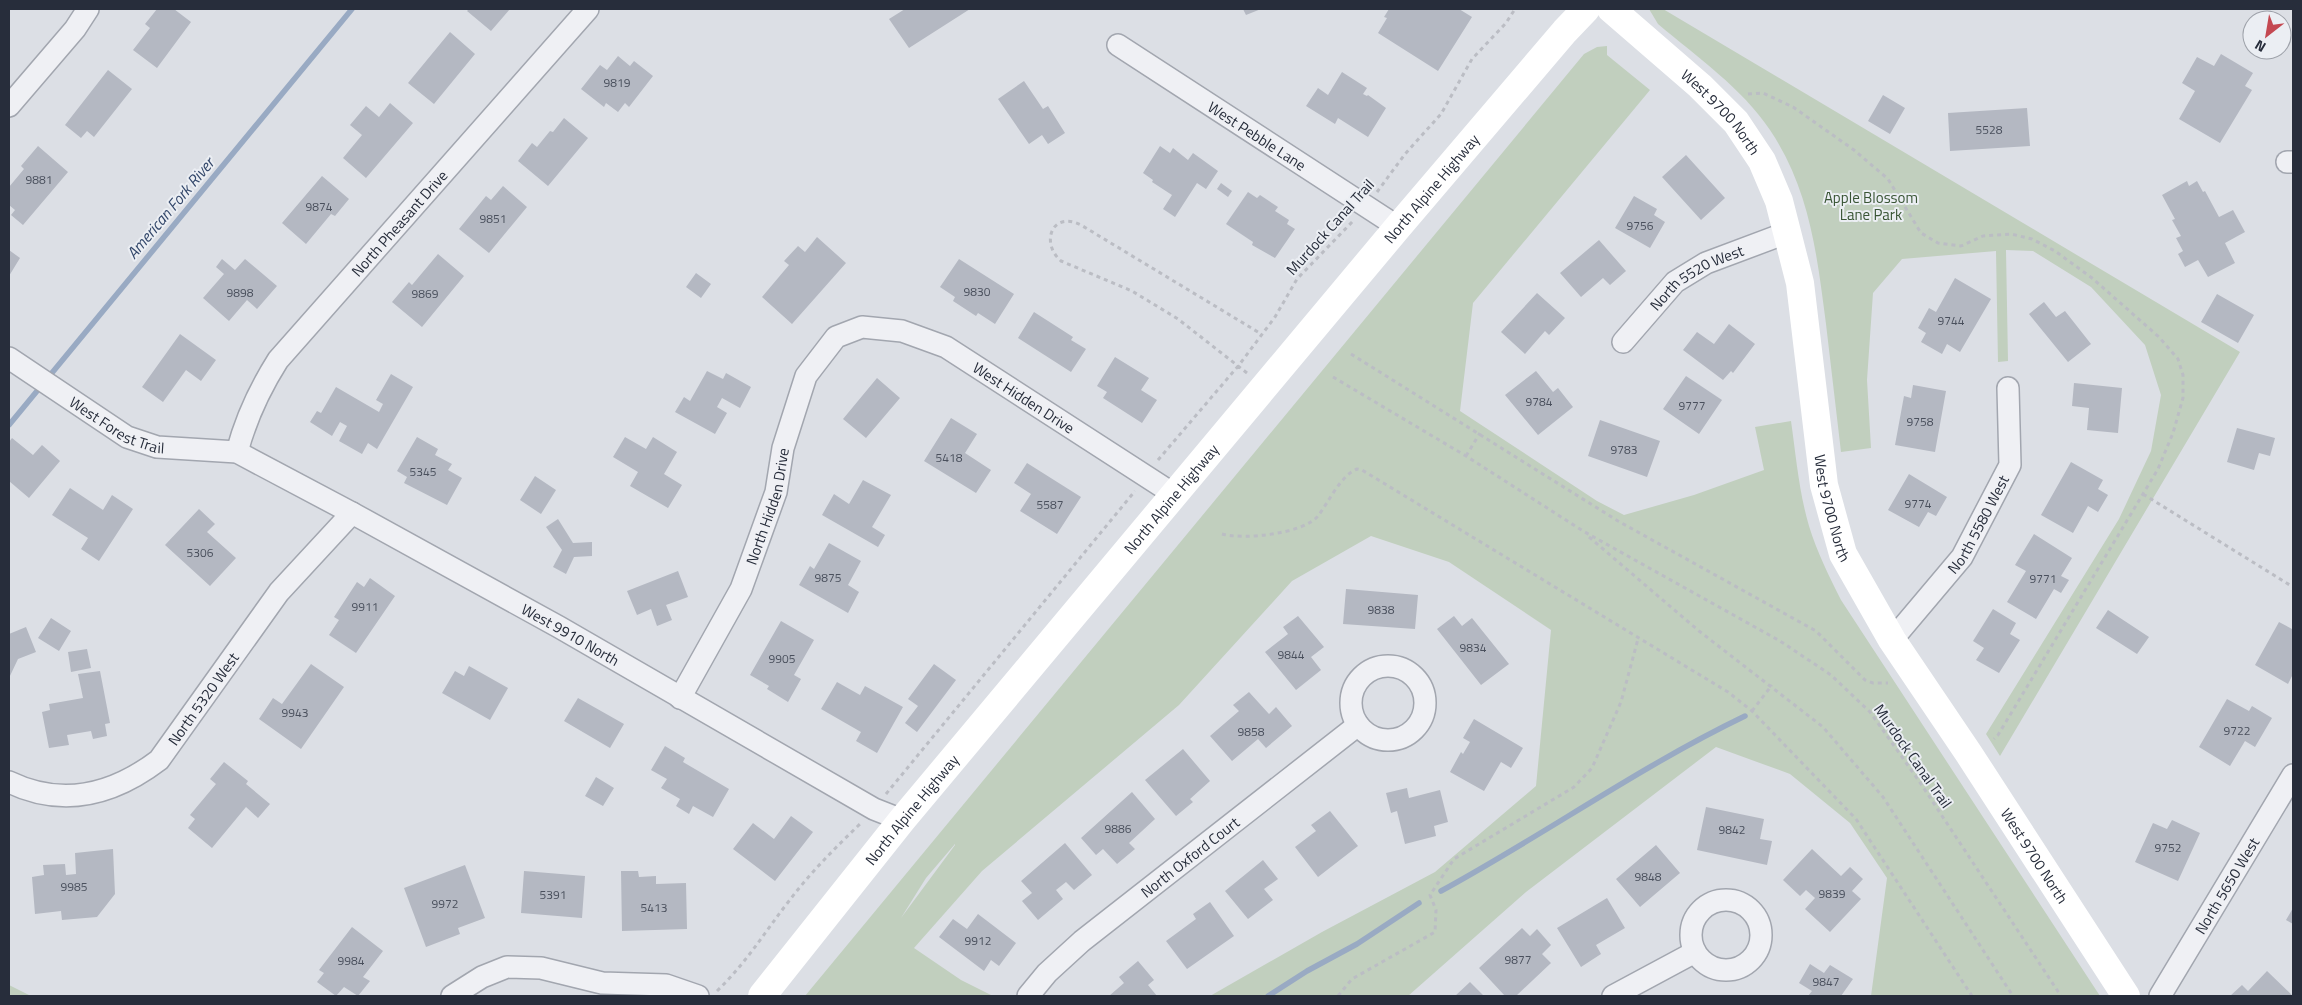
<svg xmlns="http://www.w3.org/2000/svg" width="2302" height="1005" font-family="'Titillium Web',sans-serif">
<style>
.green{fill:#c1cfbe;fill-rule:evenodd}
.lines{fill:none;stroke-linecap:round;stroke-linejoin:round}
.stream{stroke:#99aac3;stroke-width:5.5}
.building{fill:#b4b8c2}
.street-casing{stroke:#a2a6af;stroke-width:24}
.path{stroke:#bbbdc4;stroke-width:3;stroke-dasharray:4 4;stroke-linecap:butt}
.street{stroke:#eff0f4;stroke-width:21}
.secondary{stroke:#fff;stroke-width:28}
.labels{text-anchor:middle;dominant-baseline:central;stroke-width:4;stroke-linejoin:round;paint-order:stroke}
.number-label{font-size:12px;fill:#4a505d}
.street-label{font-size:15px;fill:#272d3b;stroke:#ebeef3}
.park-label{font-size:15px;fill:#395535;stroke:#ebeef3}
.water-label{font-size:16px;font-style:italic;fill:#34486b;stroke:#ebeef3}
</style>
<rect width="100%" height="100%" fill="#dcdfe5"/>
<path class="green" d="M1649,9H1663L2240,352L2000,756L1986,734L2119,519L2151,451L2161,395L2145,345L2091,287L2033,251L2006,250L2008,361L1998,362L1996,251L1902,259L1873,293L1867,380L1871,448L1841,452C1836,409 1831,367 1826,324C1817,255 1810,190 1770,130C1742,88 1697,57 1658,24Z
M1607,46V55L1650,90L1473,303L1460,411L1597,501L1624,515L1694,495L1764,470L1755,427L1791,421C1796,456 1799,492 1809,526C1817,552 1829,576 1841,600L2100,996H1871L1887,878L1850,823L1790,774L1716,747L1526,892L1408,996H1210L1322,932L1435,872L1536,786L1551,630L1449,562L1371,536L1292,581L1179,705L982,871L914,948L961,980L993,996H805L1584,54L1597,47ZM955,844V845L901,918L926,878Z
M9,985L31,996H9Z"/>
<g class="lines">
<path class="stream" d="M9,425L352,9
M1441,891C1544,835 1639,767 1745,716
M1268,996L1307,971L1357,944L1419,903"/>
</g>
<path class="building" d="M157,9H174L191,22L157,68L133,50L150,28L145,24Z
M469,9H510L491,31L467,11Z
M905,9H970L909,48L889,19Z
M1243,9H1261L1246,15Z
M1389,9H1459L1472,17L1438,71L1378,33L1387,18L1384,17Z
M450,32L475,54L434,104L408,83Z
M2221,54L2253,73L2245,86L2252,90L2220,143L2179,119L2195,91L2182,83L2197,57L2214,66Z
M618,56L630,66L634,61L653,76L629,107L625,103L618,112L606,103L604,107L581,89L600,65L607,70Z
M108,70L132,89L94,137L87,131L81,138L65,125Z
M1342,72L1367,88L1363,94L1367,96L1368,95L1386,108L1368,137L1338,118L1335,124L1306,106L1318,88L1328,95Z
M1024,81L1043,109L1048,106L1065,133L1048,144L1042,135L1029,144L998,99Z
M1883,95L1905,108L1890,134L1868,121Z
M390,103L413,123L366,178L343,158L362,135L350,125L366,106L379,117Z
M2027,108L2030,146L1950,151L1948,113Z
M564,118L588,138L548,186L518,161L532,143L537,147L550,131L553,132Z
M38,146L68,172L23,225L11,215L15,210L9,205V187L24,169L21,166Z
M1160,146L1170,153L1173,148L1188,160L1193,153L1218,171L1206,189L1197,183L1175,217L1163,209L1172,195L1152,182L1153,180L1143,173Z
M1686,155L1725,198L1701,220L1662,177Z
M322,176L349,199L335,216L331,214L306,244L282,223Z
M2187,181L2189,186L2197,181L2203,192L2205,191L2219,217L2233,210L2245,232L2225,243L2235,263L2208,277L2198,260L2185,267L2178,254L2183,251L2176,238L2181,236L2172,220L2175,219L2162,195Z
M1221,183L1232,191L1228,197L1217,189Z
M503,186L527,207L489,253L459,229L486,196L491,200Z
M1248,192L1257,198L1260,195L1278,207L1275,211L1289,220L1287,224L1295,229L1275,258L1252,245L1253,242L1226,224Z
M1634,196L1657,209L1654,215L1665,222L1650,248L1615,228Z
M817,237L846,263L792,324L762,297L789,265L784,261L798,246L805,252Z
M1599,240L1626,271L1610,285L1603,278L1581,297L1560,273Z
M9,250L20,258L9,276Z
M438,254L464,276L422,327L392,302L409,282L412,285Z
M222,259L235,270L245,259L277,286L257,309L247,300L229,321L203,298L224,274L216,267Z
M959,259L1014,294L995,324L978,313L976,316L953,301L955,297L940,287Z
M696,273L711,284L701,298L686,287Z
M1955,278L1991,299L1960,352L1947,344L1942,354L1921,342L1926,333L1918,328L1929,308L1936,312Z
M1537,293L1565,318L1549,335L1545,331L1525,354L1501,332Z
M2217,294L2254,315L2238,343L2201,322Z
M2044,302L2056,317L2065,311L2091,344L2068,362L2029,314Z
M1034,312L1073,337L1071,340L1086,349L1071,372L1018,338Z
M1729,324L1755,344L1733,373L1731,371L1723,380L1683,350L1697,332L1714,344Z
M180,334L216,360L201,381L186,370L163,402L142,387Z
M1115,357L1149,378L1141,390L1157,400L1142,423L1103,398L1107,392L1097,386Z
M707,371L723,379L726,373L751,387L740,408L722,398L717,407L727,413L715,434L675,412L684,397L690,401Z
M1536,371L1553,392L1558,388L1573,407L1538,435L1505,395Z
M391,374L413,387L377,449L368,443L362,454L339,441L347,426L340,422L332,436L310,422L317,411L321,413L336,387L379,412L383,404L376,400Z
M1686,376L1722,400L1699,434L1663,409Z
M877,378L900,398L866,438L843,419Z
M2074,383L2122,388L2118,433L2087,430L2089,408L2072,406Z
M1913,385L1946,391L1935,452L1895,445L1904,396L1911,398Z
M951,418L977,434L965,453L991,470L976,493L924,461Z
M1600,420L1660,441L1647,477L1588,456Z
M2237,428L2275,438L2270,456L2259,453L2254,470L2227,462Z
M417,437L438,449L435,455L452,464L448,470L462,478L447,505L404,483L407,477L397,471Z
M625,437L646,449L653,437L677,452L664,474L682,485L668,508L630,486L638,472L613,457Z
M12,438L33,455L42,445L60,461L29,498L9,481V442Z
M2071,462L2103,480L2098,489L2108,495L2098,512L2088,506L2073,533L2041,515Z
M1027,463L1081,497L1057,534L1020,511L1031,494L1014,483Z
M1909,474L1947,497L1936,516L1928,512L1919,527L1888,510Z
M535,476L556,490L541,514L520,500Z
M863,480L891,495L872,527L885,535L878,547L822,515L834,494L849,504Z
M70,488L103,510L112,495L133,509L99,561L81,549L88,538L52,515Z
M199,509L215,524L207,532L236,558L210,586L165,545Z
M558,519L573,543L592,542V556L574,557L566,574L553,567L562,550L546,527Z
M2034,534L2072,558L2061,576L2069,580L2061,593L2054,589L2036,619L2007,602L2026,571L2015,565Z
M829,543L861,561L848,585L859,592L848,613L799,585L810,566L814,569Z
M678,571L688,597L666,605L672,620L657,626L651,609L637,615L627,591Z
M370,578L395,596L356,653L329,635L339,620L334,617L357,582L364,587Z
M1346,589L1418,595L1415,629L1343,624Z
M1993,609L2016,623L2010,634L2020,640L1999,673L1976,660L1984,648L1973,641Z
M2108,610L2149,637L2137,654L2096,628Z
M1298,616L1324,647L1311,657L1321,670L1296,690L1265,652L1288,634L1283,627Z
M1454,616L1462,626L1472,618L1509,664L1481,685L1437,629Z
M51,618L71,631L59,651L38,638Z
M781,621L814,640L794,675L801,679L788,702L767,689L769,686L750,675Z
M2279,622L2292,629L2293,627V674L2288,684L2255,665Z
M26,627L36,652L18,659L9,678V634Z
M87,649L91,668L71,672L68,652Z
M311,664L344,687L301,749L259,719L273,698L282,704Z
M934,664L956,680L917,732L905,723L918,706L908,699Z
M469,666L508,688L490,720L442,693L455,671L464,676Z
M100,671L110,723L105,724L107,736L93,739L91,731L67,735L69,745L49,748L42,712L50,710L49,704L83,698L78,674Z
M837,682L860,695L865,686L903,707L877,753L856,741L861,732L821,709Z
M1249,692L1269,714L1276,707L1292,726L1266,748L1258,739L1232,761L1210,736L1239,711L1233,705Z
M578,698L624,724L610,748L564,721Z
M2227,699L2249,711L2252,706L2272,718L2255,747L2245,741L2230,766L2199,747Z
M1474,719L1523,748L1511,768L1501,762L1484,791L1450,772L1461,752L1463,754L1470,742L1463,738Z
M665,746L685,758L683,762L729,789L713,817L693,806L689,814L676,806L680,799L661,788L667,779L651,770Z
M1183,749L1210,781L1190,799L1193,802L1176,816L1145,780Z
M224,762L248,781L246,784L270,804L258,818L246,807L212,848L188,828L195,819L190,815L216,784L210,779Z
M596,777L614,788L603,806L585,796Z
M1407,788L1409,798L1440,790L1448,822L1434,826L1436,836L1405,844L1397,811L1391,813L1386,793Z
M1132,792L1155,819L1129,843L1135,849L1117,864L1103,849L1096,855L1081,838Z
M1706,807L1764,819L1760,839L1772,841L1767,865L1697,850Z
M1330,811L1358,846L1318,877L1295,847L1316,831L1311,825Z
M791,816L813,832L775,881L733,849L753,823L774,839Z
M2172,820L2200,833L2178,881L2135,862L2153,823L2167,829Z
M1065,843L1092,875L1074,890L1066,882L1056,890L1063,899L1038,920L1022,901L1032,893L1021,881Z
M1656,845L1680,873L1640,907L1616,879Z
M113,849L115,894L97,917L62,920L61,911L35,914L32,877L44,875L43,865L65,864L66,875L76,874L75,853Z
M1812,849L1841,876L1850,867L1863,879L1852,891L1861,899L1830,932L1805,909L1815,898L1806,890L1800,896L1783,880Z
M1263,860L1278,879L1264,889L1273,900L1248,919L1225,891Z
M465,865L485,918L458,928L460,934L426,947L404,888Z
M524,871L585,876L582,918L521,913Z
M621,871H638L639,877L656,876V884L686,883L687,929L622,931Z
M1607,898L1625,928L1596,945L1601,954L1581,967L1557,928Z
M1210,902L1234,936L1187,969L1166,941L1196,919L1193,914Z
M2293,908V924L2286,920Z
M978,914L1016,943L999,966L991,960L984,971L939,937L953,919L967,929Z
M352,927L383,951L363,977L370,981L358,996L344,987L336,996L317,982L324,973L319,970Z
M1522,928L1530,936L1537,929L1551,945L1542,954L1551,963L1516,996H1505L1479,968Z
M1138,961L1154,980L1148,985L1157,996H1109L1124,983L1119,977Z
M1810,964L1824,973L1830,965L1853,979L1841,996H1808L1812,991L1799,983Z
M2267,971L2293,996H2230L2242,985L2248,991Z
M1470,982L1484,996H1455Z"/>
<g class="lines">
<g class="street-casing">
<g id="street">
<path id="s1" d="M1118,45L1398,227"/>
<path d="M9,106L75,29L88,9"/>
<path d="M2287,162H2293"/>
<path id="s2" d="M1623,342L1675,282L1706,263L1786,233"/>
<path id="s3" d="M9,358L127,437L157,447L237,452L352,513L559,627L874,809L902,820"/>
<path id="s4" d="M237,452C246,418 259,390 278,360L588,9"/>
<path id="s5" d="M1892,640L1962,557L2010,465L2008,388"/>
<circle cx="1388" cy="703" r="37"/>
<path id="s6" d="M680,698L741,589L776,492L783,448L806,376L836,337L862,327L902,331L946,347L1175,495"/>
<path id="s7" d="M9,782C63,808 113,795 159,760L279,592L352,513"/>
<circle cx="1726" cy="935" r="35"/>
<path d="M452,996L482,977L507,967L541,968L602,983L666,985L698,996"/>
<path id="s8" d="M1028,996L1047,973L1082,941L1358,725"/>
<path d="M1613,996L1695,952"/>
<path id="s9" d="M2160,996L2293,775"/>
</g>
</g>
<path class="path" d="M1748,94L1763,93L1793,107L1854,150L1888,179L1921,233L1938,243L1961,246L1983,236L2011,234L2032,239L2055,251L2092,278L2159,337L2178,359L2183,375V398L2173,433L2158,469L1998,735L1994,739
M1377,192L1405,154L1441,114L1472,59L1506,23L1515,9
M1351,354L1618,521L1816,631L1865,680L1873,683H1888
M1247,373L1178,319L1132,291L1061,261C1040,243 1052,210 1081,225L1258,332
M1333,377L1466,456L1583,531L1780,641L1831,675L1870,712L1919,781L2061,996
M1466,456L1480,433
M1158,460L1239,365L1275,317L1297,279L1354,220
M2143,494L2293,587
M1222,534C1243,540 1303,534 1318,516C1328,503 1341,475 1357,469L1362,470L1728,692L1752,711L1856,819L1972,996
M1589,537L1699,631L1823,727L1883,797L2013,996
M1752,711L1772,685
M886,794L1135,491
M717,991C747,962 764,933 789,901C810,873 835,848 861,823
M1338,996L1352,979L1435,932L1436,910L1430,895L1454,859L1574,787L1592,768L1621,702L1638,639"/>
<use href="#street" class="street"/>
<g class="secondary">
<path id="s10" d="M1611,9L1700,86L1736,122L1762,161L1779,201L1800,283L1824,485L1843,554L1892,640L1969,754L2126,996"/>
<path id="s11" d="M762,996L902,820L1398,227L1565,31L1586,9"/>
</g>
</g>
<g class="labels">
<g class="number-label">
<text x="617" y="82">9819</text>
<text x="1989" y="129">5528</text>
<text x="39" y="179">9881</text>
<text x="319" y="206">9874</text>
<text x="493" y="218">9851</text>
<text x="1640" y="225">9756</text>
<text x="977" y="291">9830</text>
<text x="240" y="292">9898</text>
<text x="425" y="293">9869</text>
<text x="1951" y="320">9744</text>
<text x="1539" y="401">9784</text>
<text x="1692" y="405">9777</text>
<text x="1920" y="421">9758</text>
<text x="1624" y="449">9783</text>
<text x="949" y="457">5418</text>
<text x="423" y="471">5345</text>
<text x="1918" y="503">9774</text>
<text x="1050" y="504">5587</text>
<text x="200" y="552">5306</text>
<text x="828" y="577">9875</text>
<text x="2043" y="578">9771</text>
<text x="365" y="606">9911</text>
<text x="1381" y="609">9838</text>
<text x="1473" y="647">9834</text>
<text x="1291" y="654">9844</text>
<text x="782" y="658">9905</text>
<text x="295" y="712">9943</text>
<text x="2237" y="730">9722</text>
<text x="1251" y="731">9858</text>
<text x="1118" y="828">9886</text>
<text x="1732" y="829">9842</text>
<text x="2168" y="847">9752</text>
<text x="1648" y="876">9848</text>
<text x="74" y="886">9985</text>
<text x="1832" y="893">9839</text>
<text x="553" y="894">5391</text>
<text x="445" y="903">9972</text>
<text x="654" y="907">5413</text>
<text x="978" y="940">9912</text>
<text x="1518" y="959">9877</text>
<text x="351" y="960">9984</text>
<text x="1826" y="981">9847</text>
</g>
<g class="street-label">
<text stroke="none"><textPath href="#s10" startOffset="151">West 9700 North</textPath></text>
<text stroke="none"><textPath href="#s1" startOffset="166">West Pebble Lane</textPath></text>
<text stroke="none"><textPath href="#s11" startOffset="1049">North Alpine Highway</textPath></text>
<text stroke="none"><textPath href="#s4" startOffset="284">North Pheasant Drive</textPath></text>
<text transform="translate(1330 227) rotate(-48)">Murdock Canal Trail</text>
<text stroke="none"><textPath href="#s2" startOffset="100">North 5520 West</textPath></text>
<text stroke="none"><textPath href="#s6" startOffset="605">West Hidden Drive</textPath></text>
<text stroke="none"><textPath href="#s3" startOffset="128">West Forest Trail</textPath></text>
<text stroke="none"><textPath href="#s11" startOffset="644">North Alpine Highway</textPath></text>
<text stroke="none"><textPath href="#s6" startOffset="212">North Hidden Drive</textPath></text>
<text stroke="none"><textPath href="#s10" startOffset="571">West 9700 North</textPath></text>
<text stroke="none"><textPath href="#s5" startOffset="145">North 5580 West</textPath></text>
<text stroke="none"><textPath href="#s3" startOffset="634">West 9910 North</textPath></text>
<text stroke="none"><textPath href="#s7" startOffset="236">North 5320 West</textPath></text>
<text transform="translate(1913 756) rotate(55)">Murdock Canal Trail</text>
<text stroke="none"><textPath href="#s11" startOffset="239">North Alpine Highway</textPath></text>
<text stroke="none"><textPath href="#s10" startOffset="976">West 9700 North</textPath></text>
<text stroke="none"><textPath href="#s8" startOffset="214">North Oxford Court</textPath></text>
<text stroke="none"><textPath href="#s9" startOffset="129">North 5650 West</textPath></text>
</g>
<g class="park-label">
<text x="1871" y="197">Apple Blossom<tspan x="1871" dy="17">Lane Park</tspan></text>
</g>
<g class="water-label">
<text transform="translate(170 208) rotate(-50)">American Fork River</text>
</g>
</g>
<rect width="2302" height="1005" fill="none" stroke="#272d3b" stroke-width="20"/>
<g transform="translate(2267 35) rotate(211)"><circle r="24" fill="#ebeef3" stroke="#9da1a9"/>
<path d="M0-4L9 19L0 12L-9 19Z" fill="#c44851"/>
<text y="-8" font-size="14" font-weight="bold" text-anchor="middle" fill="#272d3b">N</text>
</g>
</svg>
